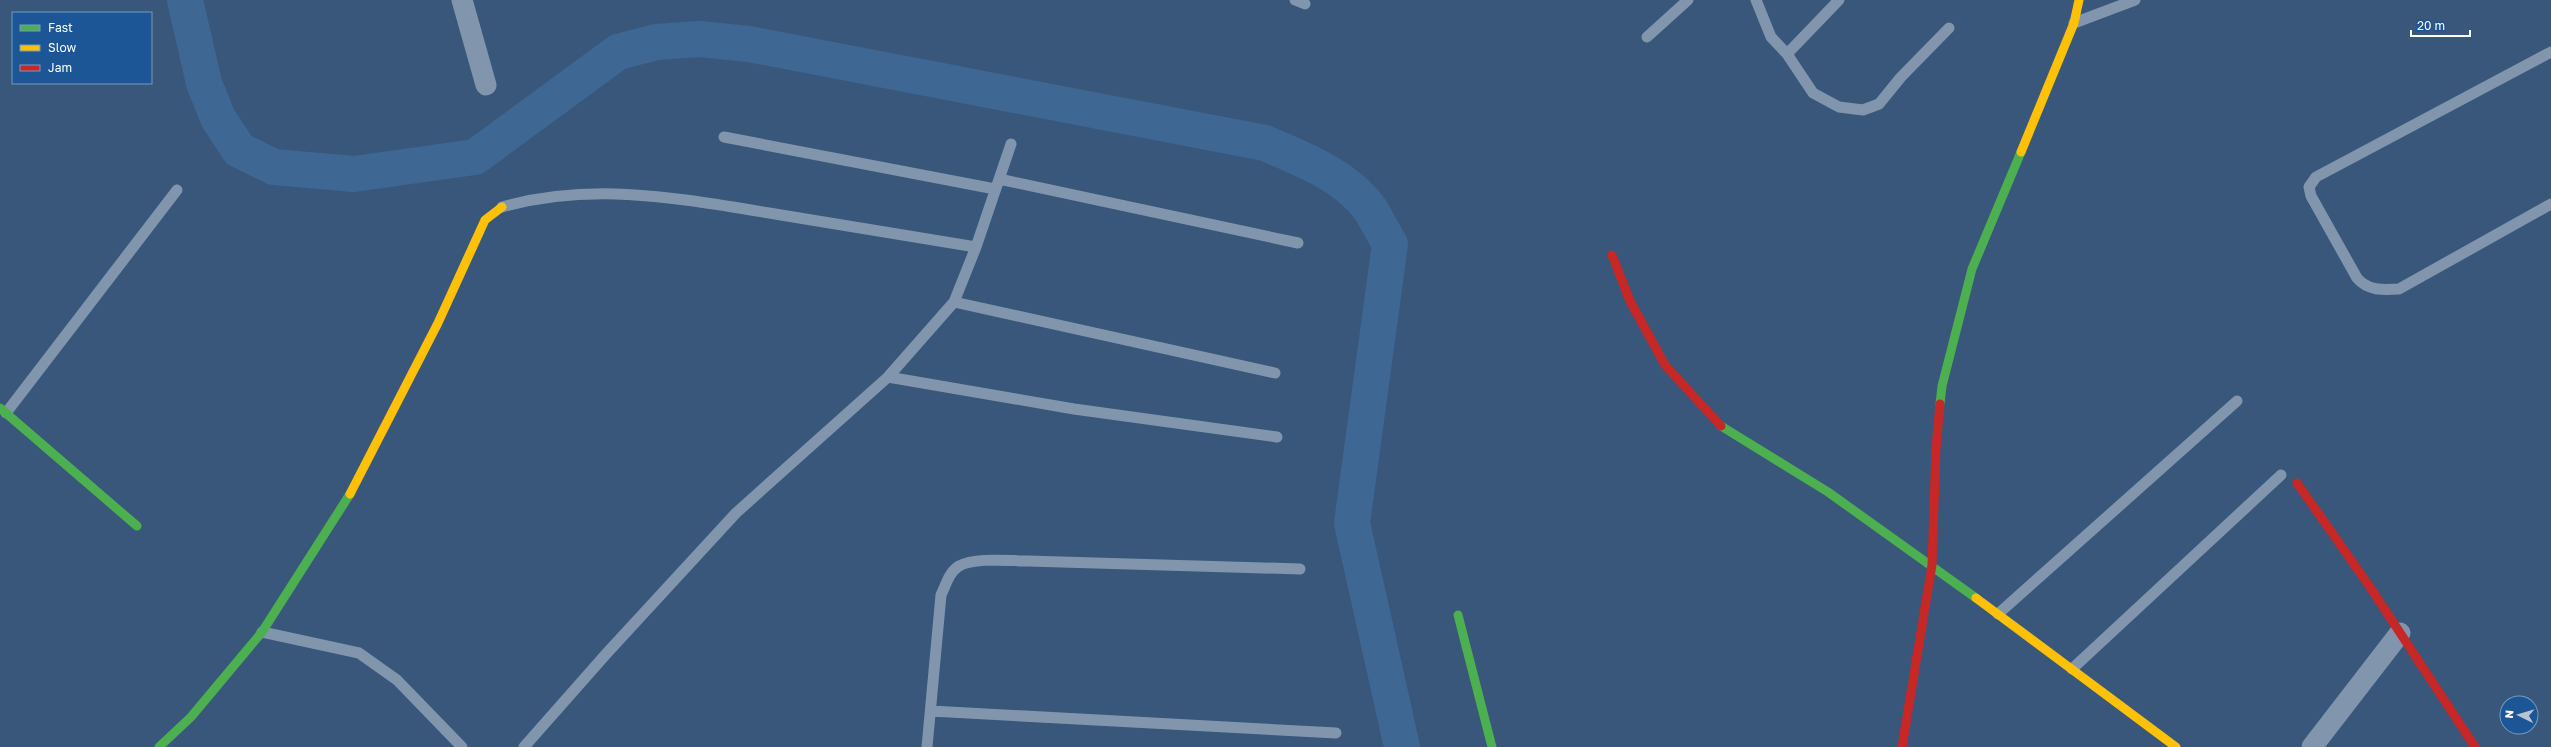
<svg xmlns="http://www.w3.org/2000/svg" width="2551" height="747" font-family="'Golos Text',sans-serif">
<style>
.lines{fill:none;stroke-linecap:round;stroke-linejoin:round}
.river{stroke:#3e6793;stroke-width:36}
.lane{stroke:#8196ad;stroke-width:11}
.street{stroke:#8196ad;stroke-width:21}
.fast{stroke:#4caf50;stroke-width:9}
.slow{stroke:#ffc107;stroke-width:9}
.jam{stroke:#c62828;stroke-width:9}
</style>
<rect width="100%" height="100%" fill="#38577a"/>
<g class="lines">
<path class="river" d="M185,0L204,83L218,118L239,150L274,167L354,174L475,157L618,52L656,42L699,39L749,44L1265,143C1302,159 1345,175 1370,209C1377,220 1383,233 1390,244L1352,523L1402,747"/>
<path class="lane" d="M1295,0L1305,4
M1756,0L1771,37L1787,54L1839,0
M2074,23L2135,0
M1647,37L1688,0
M2551,52L2316,177L2309,187L2311,196L2357,278C2368,291 2383,290 2399,289L2551,204
M1787,54L1813,93L1839,107L1863,110L1879,104L1901,77L1949,28
M724,137L995,189
M999,179L1298,243
M502,207C595,181 682,199 775,214C842,225 909,236 976,247
M954,302L1275,373
M888,377L1074,409L1277,437
M6,413L177,190
M1998,614L2237,401
M262,632L359,653L397,680L462,747
M2072,669L2281,475
M931,711L1336,733
M524,747L607,653L736,513L888,377L954,302L976,247L1011,144
M927,747L941,595C946,585 949,572 959,566C975,557 1010,561 1028,561L1300,569"/>
<path class="street" d="M462,0L486,85
M2312,747L2400,633"/>
<path class="fast" d="M1940,404L1942,386L1972,269L2021,152
M0,408L137,526
M1721,426L1828,492L1976,598
M1458,615L1492,747
M159,747L191,717L262,632L350,494"/>
<path class="slow" d="M2021,152L2074,23L2079,0
M350,494L438,323L485,220L502,207
M1976,598L2176,747"/>
<path class="jam" d="M1612,255L1630,301L1665,365L1721,426
M2297,483L2370,587L2475,747
M1902,747L1932,565L1936,448L1940,404"/>
</g>
<rect x="12" y="12" width="140" height="72" fill="#1c5696" stroke="#779ac0"/>
<rect x="20" y="25" width="20" height="6" fill="#4caf50" stroke="#779ac0"/>
<text x="48" y="32" font-size="12" fill="#ffffff">Fast</text>
<rect x="20" y="45" width="20" height="6" fill="#ffc107" stroke="#779ac0"/>
<text x="48" y="52" font-size="12" fill="#ffffff">Slow</text>
<rect x="20" y="65" width="20" height="6" fill="#c62828" stroke="#779ac0"/>
<text x="48" y="72" font-size="12" fill="#ffffff">Jam</text>
<g transform="translate(2519 715) rotate(275)"><circle r="19" fill="#1c5696" stroke="#779ac0"/>
<path d="M0-3L7 15L0 10L-7 15Z" fill="#b9c4d0"/>
<text y="-6" font-size="11" font-weight="bold" text-anchor="middle" fill="#ffffff">N</text>
</g>
<path d="M2411 30v6h59v-6" fill="none" stroke="#ffffff" stroke-width="2"/>
<text x="2417" y="30" font-size="12" fill="#ffffff" stroke="#1c5696" stroke-width="3" paint-order="stroke">20 m</text>
</svg>
